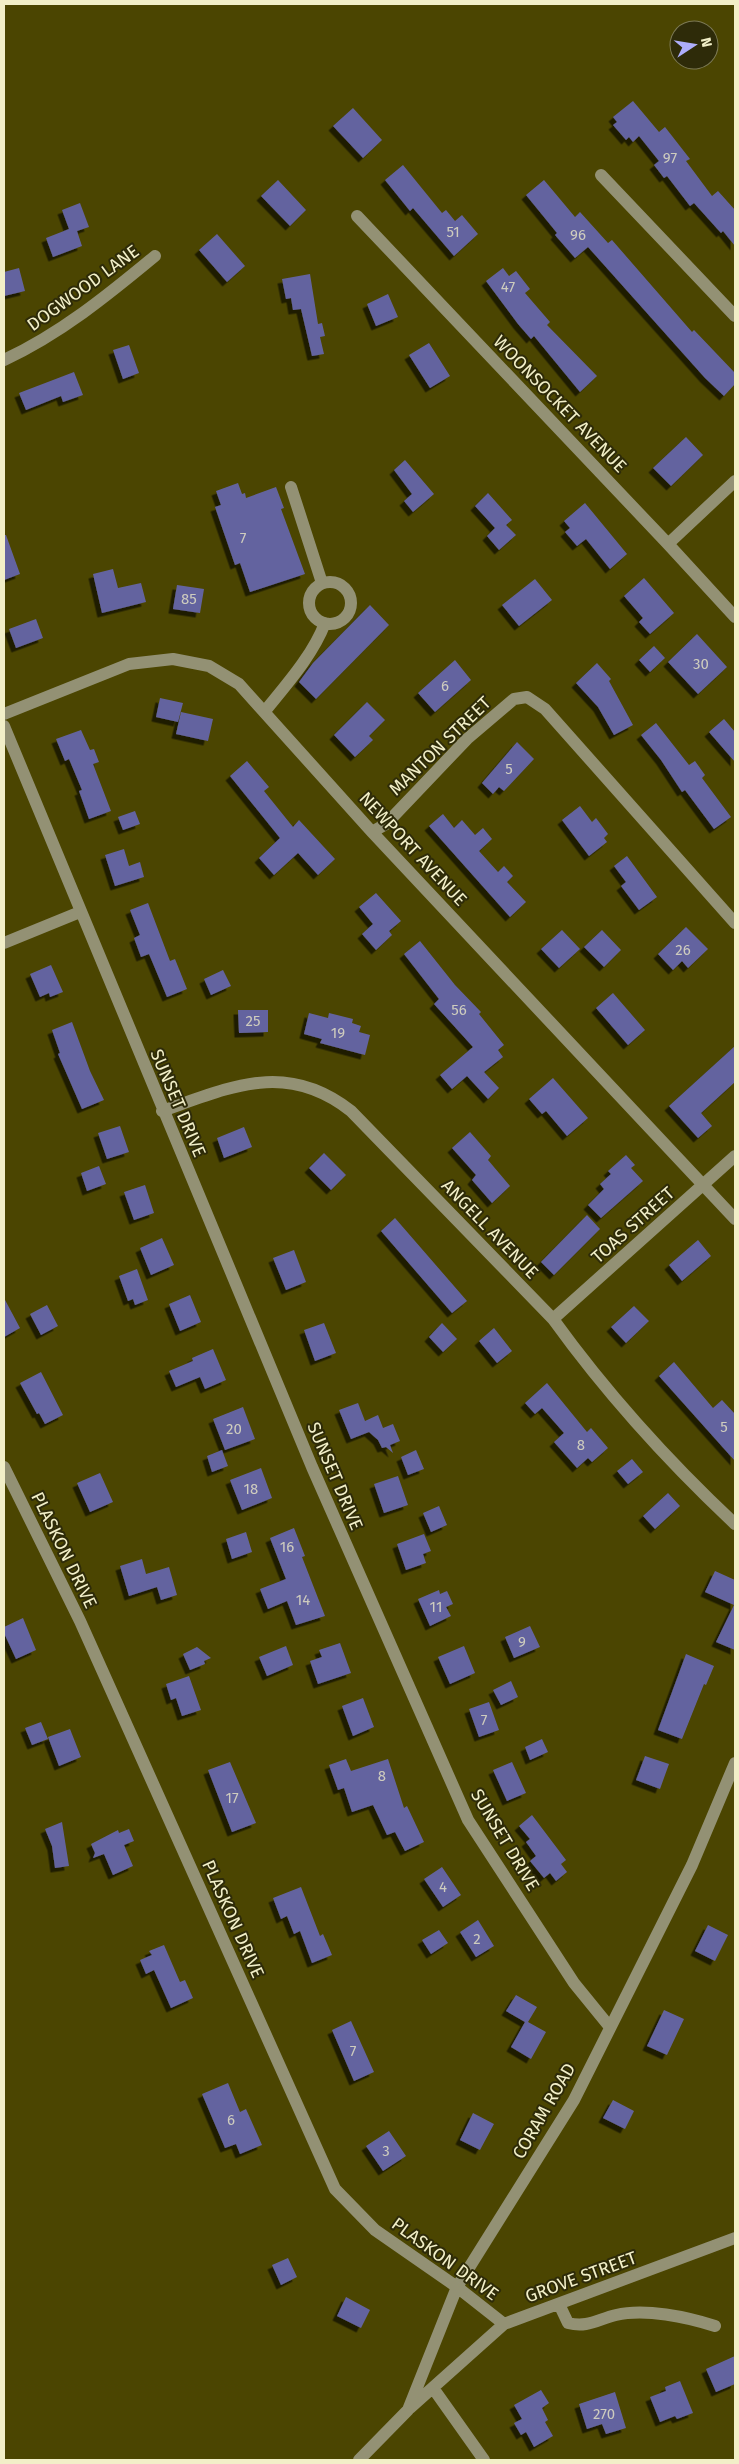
<svg xmlns="http://www.w3.org/2000/svg" width="739" height="2464" font-family="'Fira Sans',sans-serif">
<style>
.building{fill:#64649f;filter:url(#shadow)}
.lines{fill:none;stroke-linecap:round;stroke-linejoin:round}
.minor{stroke:#939174;stroke-width:12}
.labels{text-anchor:middle;dominant-baseline:central;stroke-width:4;stroke-linejoin:round;paint-order:stroke}
.number-label{font-size:15px;fill:#ceccbe}
.street-label{font-size:18px;fill:#f2efc8;stroke:#2e2b09}
</style>
<defs>
<filter id="shadow"><feDropShadow dx="-4.5" dy="4.5" stdDeviation="0" flood-color="#0009"/></filter>
</defs>
<rect width="100%" height="100%" fill="#4b4501"/>
<path class="building" d="M633,101L659,132L665,127L690,159L686,161L712,196L718,191L735,210V246L723,231L721,233L694,203L690,206L667,176L664,178L654,165L659,161L639,136L633,142L629,137L626,140L613,125L617,122L613,117Z
M353,108L382,140L363,158L333,126Z
M403,165L442,213L446,210L455,221L462,215L478,234L454,256L413,208L410,211L385,180Z
M278,180L306,210L290,226L261,196Z
M544,180L575,217L580,212L608,243L612,240L692,332L694,330L735,373V384L724,396L705,378L588,247L575,258L555,235L557,233L526,195Z
M80,203L89,227L77,231L82,246L53,257L46,238L69,229L62,210Z
M217,234L245,266L227,282L199,250Z
M19,268L25,291L4,296V272Z
M503,268L509,276L516,271L530,289L525,293L550,322L547,325L597,376L580,392L534,336L531,339L518,324L486,281Z
M310,274L318,324L322,323L325,336L320,337L324,354L312,356L301,309L293,310L291,298L286,299L282,279Z
M388,294L398,317L376,326L367,304Z
M429,343L450,376L430,388L409,355Z
M129,345L139,373L123,379L113,350Z
M74,372L83,395L63,402L61,396L26,410L19,393Z
M686,437L703,455L671,486L653,468Z
M405,460L434,494L413,512L404,501L412,494L394,470Z
M238,483L242,494L245,493L246,498L276,487L284,508L281,509L305,574L250,592L240,563L235,565L215,507L221,505L216,491Z
M488,493L512,520L506,525L516,535L499,550L487,536L495,528L475,506Z
M585,503L627,554L610,569L586,539L577,546L565,532L570,528L564,521Z
M4,535H6L20,574L4,580Z
M113,569L118,588L141,583L146,602L102,613L93,574Z
M644,578L674,613L650,634L639,622L643,618L624,596Z
M535,579L552,600L519,626L502,605Z
M177,585L204,589L200,613L173,609Z
M370,605L389,625L316,699L299,682L313,663Z
M36,619L43,638L16,648L9,629Z
M697,634L727,667L698,694L668,662Z
M654,646L665,658L650,672L639,660Z
M455,660L471,680L435,712L418,693Z
M597,663L611,679L609,681L633,725L614,735L598,707L576,683Z
M160,698L183,703L178,722L156,717Z
M367,702L385,720L369,736L373,740L355,757L334,735Z
M181,712L213,719L208,741L176,734Z
M724,719L735,732V762L709,732Z
M656,723L689,765L695,761L705,775L702,778L731,817L714,829L685,790L682,792L661,760L641,735Z
M81,730L90,750L94,749L99,762L93,764L111,811L89,819L79,791L82,790L69,759L65,761L56,739Z
M517,742L534,759L504,791L499,787L493,794L482,783Z
M247,761L269,787L264,791L293,827L299,820L335,859L318,875L298,853L274,875L259,858L280,838L230,776Z
M580,806L592,822L596,818L608,834L604,838L607,842L589,856L562,820Z
M135,811L140,824L123,830L118,817Z
M443,814L454,828L462,820L475,835L483,828L492,839L479,851L498,872L504,866L513,876L507,882L526,902L510,917L429,826Z
M124,849L129,866L140,862L144,877L115,886L105,855Z
M627,856L657,897L639,910L621,886L626,882L614,866Z
M376,893L401,921L389,931L392,935L376,950L362,934L373,924L359,907Z
M148,903L170,961L175,959L187,989L167,997L149,954L141,957L134,938L140,935L130,910Z
M686,927L708,949L688,968L682,961L673,970L658,954Z
M562,930L580,949L559,968L541,949Z
M602,930L621,950L604,967L584,947Z
M420,941L455,985L481,1012L479,1014L504,1045L498,1050L503,1057L484,1072L499,1088L488,1099L467,1076L452,1089L440,1075L473,1047L434,1004L439,999L404,954Z
M51,965L63,992L50,997L49,993L40,997L30,974Z
M223,970L231,986L211,995L204,979Z
M613,993L645,1030L628,1045L596,1008Z
M238,1010H268V1032L239,1033Z
M309,1013L328,1018L329,1013L353,1019L352,1023L361,1026L359,1032L370,1035L365,1055L320,1043L322,1039L304,1034Z
M72,1022L90,1071L104,1100L82,1109L58,1054L60,1053L52,1030Z
M735,1046V1082L701,1113L712,1126L698,1138L669,1106Z
M553,1078L588,1118L567,1136L546,1111L542,1114L529,1099Z
M120,1126L129,1152L107,1159L98,1133Z
M244,1127L252,1147L224,1158L217,1138Z
M470,1132L491,1156L488,1160L510,1186L492,1203L472,1180L476,1175L452,1148Z
M324,1153L346,1175L331,1190L309,1168Z
M626,1155L635,1165L631,1168L643,1181L601,1218L588,1205L604,1189L600,1184L611,1174L608,1171Z
M99,1166L106,1184L87,1191L81,1173Z
M145,1185L154,1213L134,1220L124,1192Z
M587,1215L600,1229L554,1275L541,1262Z
M395,1218L467,1301L452,1313L381,1231Z
M162,1238L174,1265L151,1275L140,1248Z
M698,1240L711,1256L682,1281L669,1265Z
M294,1250L306,1282L286,1290L273,1258Z
M137,1269L148,1300L135,1305L133,1299L128,1301L119,1276Z
M190,1295L201,1322L180,1331L169,1304Z
M4,1298L20,1328L4,1337Z
M47,1305L58,1326L41,1335L30,1314Z
M634,1306L649,1321L626,1343L611,1327Z
M324,1323L336,1353L315,1361L304,1330Z
M442,1323L457,1339L443,1352L429,1337Z
M494,1328L512,1351L497,1363L479,1341Z
M213,1349L226,1380L205,1389L200,1377L176,1387L169,1371L193,1361L192,1358Z
M674,1362L713,1408L722,1400L735,1414V1461L659,1376Z
M41,1372L63,1415L45,1424L39,1413L37,1414L20,1383Z
M547,1383L587,1432L591,1428L608,1448L592,1462L588,1458L577,1468L554,1442L564,1433L542,1408L535,1414L525,1403Z
M358,1403L365,1421L378,1415L383,1428L393,1424L400,1441L390,1445L393,1453L386,1447L382,1448L378,1440L369,1432L351,1439L339,1410Z
M243,1407L255,1439L225,1450L213,1419Z
M222,1450L228,1466L212,1472L207,1456Z
M416,1450L424,1469L408,1475L401,1457Z
M632,1459L643,1472L628,1484L617,1471Z
M261,1468L272,1498L242,1510L230,1480Z
M100,1473L113,1502L90,1512L77,1483Z
M398,1476L408,1505L384,1513L374,1484Z
M668,1493L680,1506L655,1529L643,1516Z
M439,1506L447,1525L431,1532L423,1513Z
M294,1528L305,1556L302,1557L325,1616L296,1625L287,1601L268,1609L260,1589L286,1579L270,1538Z
M246,1532L252,1552L232,1559L226,1539Z
M424,1534L431,1551L423,1554L426,1563L406,1570L397,1544Z
M142,1559L146,1574L169,1567L177,1595L161,1600L157,1587L129,1596L120,1566Z
M715,1571L735,1580V1650L716,1642L734,1605L705,1592Z
M439,1590L440,1594L447,1591L453,1604L446,1607L451,1616L430,1626L418,1599Z
M23,1618L36,1650L16,1659L4,1633V1627Z
M530,1626L540,1647L514,1658L505,1637Z
M340,1643L351,1673L318,1684L310,1661L322,1657L319,1650Z
M286,1646L293,1665L267,1676L259,1657Z
M464,1646L475,1673L450,1684L438,1657Z
M197,1647L211,1658L204,1661L205,1664L190,1670L183,1654Z
M686,1654L714,1666L706,1685L704,1684L682,1739L658,1730Z
M189,1676L201,1710L182,1716L176,1698L171,1700L166,1684Z
M511,1681L518,1697L501,1705L493,1690Z
M363,1698L374,1727L353,1736L342,1706Z
M489,1702L499,1730L479,1737L469,1709Z
M41,1722L48,1739L32,1745L25,1728Z
M70,1729L81,1757L59,1766L48,1737Z
M542,1739L548,1752L530,1760L525,1747Z
M645,1756L669,1764L660,1789L636,1780Z
M346,1759L351,1771L388,1759L404,1808L407,1806L424,1842L405,1851L395,1832L387,1835L373,1805L352,1812L344,1788L338,1790L329,1765Z
M230,1762L256,1823L232,1832L208,1770Z
M512,1762L526,1793L507,1801L493,1770Z
M532,1815L566,1860L561,1864L567,1872L556,1881L550,1873L544,1878L530,1861L536,1856L526,1842L530,1839L519,1826Z
M62,1822L69,1866L55,1868L52,1846L45,1829Z
M129,1829L134,1841L124,1845L133,1866L113,1875L104,1854L93,1858L95,1853L91,1844L118,1830L119,1833Z
M442,1867L461,1895L443,1907L424,1879Z
M301,1887L320,1936L323,1934L332,1955L312,1963L300,1931L294,1934L287,1916L281,1919L273,1898Z
M478,1920L494,1946L476,1957L460,1932Z
M708,1925L728,1935L715,1961L695,1951Z
M439,1930L448,1943L431,1954L422,1940Z
M164,1945L180,1982L185,1980L193,1998L171,2008L154,1970L146,1974L140,1960L152,1955L149,1951Z
M516,1995L537,2007L528,2022L546,2032L531,2059L511,2047L525,2022L506,2011Z
M664,2010L684,2019L667,2055L647,2046Z
M351,2021L374,2072L354,2081L332,2030Z
M228,2083L240,2112L246,2109L262,2145L240,2154L236,2144L225,2148L202,2094Z
M613,2100L634,2111L625,2129L603,2118Z
M473,2113L494,2124L480,2150L460,2140Z
M389,2131L406,2156L383,2171L366,2146Z
M288,2258L297,2277L281,2285L272,2265Z
M346,2297L370,2310L361,2328L337,2316Z
M735,2356V2384L716,2392L706,2369Z
M680,2381L693,2413L677,2419L675,2416L660,2422L650,2397L666,2391L665,2387Z
M541,2390L549,2403L542,2408L548,2420L545,2422L553,2436L534,2447L526,2432L521,2435L514,2423L522,2419L514,2405Z
M615,2392L626,2428L606,2434L602,2424L587,2429L579,2404Z"/>
<g class="lines">
<path class="minor" d="M601,175L735,316
M357,216L668,544L735,617
M4,360C60,334 108,295 155,256
M291,487L322,583
M668,544L735,481
M309 603a21 21 0 1 1 42 0a21 21 0 1 1-42 0Z
M265,711C286,685 313,655 325,623
M4,714L129,664L173,659L209,666L239,684L372,832L735,1219
M4,726L312,1467L468,1820L574,1983L609,2026
M372,832L386,824L467,739L514,699L527,697L545,709L735,923
M4,943L80,912
M162,1111C231,1087 286,1060 351,1111L553,1319C605,1391 670,1463 735,1524
M553,1319L735,1156
M4,1467L80,1621L335,2189L375,2230L457,2287L504,2324
M559,2304L568,2323C588,2328 598,2319 616,2315C645,2308 687,2317 715,2326
M433,2388L484,2460
M410,2408L504,2324L735,2238
M359,2460L408,2410L457,2287L574,2100L692,1865L735,1763"/>
</g>
<g class="labels">
<g class="number-label">
<text x="670" y="158">97</text>
<text x="453" y="232">51</text>
<text x="578" y="235">96</text>
<text x="508" y="287">47</text>
<text x="243" y="538">7</text>
<text x="189" y="599">85</text>
<text x="701" y="664">30</text>
<text x="445" y="686">6</text>
<text x="509" y="769">5</text>
<text x="683" y="950">26</text>
<text x="459" y="1010">56</text>
<text x="253" y="1021">25</text>
<text x="338" y="1033">19</text>
<text x="724" y="1427">5</text>
<text x="234" y="1429">20</text>
<text x="581" y="1445">8</text>
<text x="251" y="1489">18</text>
<text x="287" y="1547">16</text>
<text x="303" y="1600">14</text>
<text x="436" y="1607">11</text>
<text x="522" y="1642">9</text>
<text x="484" y="1720">7</text>
<text x="382" y="1776">8</text>
<text x="232" y="1798">17</text>
<text x="443" y="1887">4</text>
<text x="477" y="1939">2</text>
<text x="353" y="2051">7</text>
<text x="231" y="2120">6</text>
<text x="386" y="2151">3</text>
<text x="604" y="2414">270</text>
</g>
<g class="street-label">
<text transform="translate(83 288) rotate(-36)">DOGWOOD LANE</text>
<text transform="translate(560 404) rotate(46)">WOONSOCKET AVENUE</text>
<text transform="translate(440 746) rotate(-44)">MANTON STREET</text>
<text transform="translate(413 849) rotate(47)">NEWPORT AVENUE</text>
<text transform="translate(178 1103) rotate(67)">SUNSET DRIVE</text>
<text transform="translate(633 1225) rotate(-42)">TOAS STREET</text>
<text transform="translate(490 1229) rotate(46)">ANGELL AVENUE</text>
<text transform="translate(335 1476) rotate(67)">SUNSET DRIVE</text>
<text transform="translate(64 1550) rotate(64)">PLASKON DRIVE</text>
<text transform="translate(505 1840) rotate(59)">SUNSET DRIVE</text>
<text transform="translate(233 1919) rotate(66)">PLASKON DRIVE</text>
<text transform="translate(544 2111) rotate(-60)">CORAM ROAD</text>
<text transform="translate(445 2259) rotate(36)">PLASKON DRIVE</text>
<text transform="translate(581 2277) rotate(-20)">GROVE STREET</text>
</g>
</g>
<rect width="739" height="2464" fill="none" stroke="#f2efc8" stroke-width="10"/>
<g transform="translate(694 45) rotate(78)"><circle r="24" fill="#2e2b09" stroke="#7c7955"/>
<path d="M0-4L9 19L0 12L-9 19Z" fill="#aeaefb"/>
<text y="-8" font-size="14" font-weight="bold" text-anchor="middle" fill="#f2efc8">N</text>
</g>
</svg>
